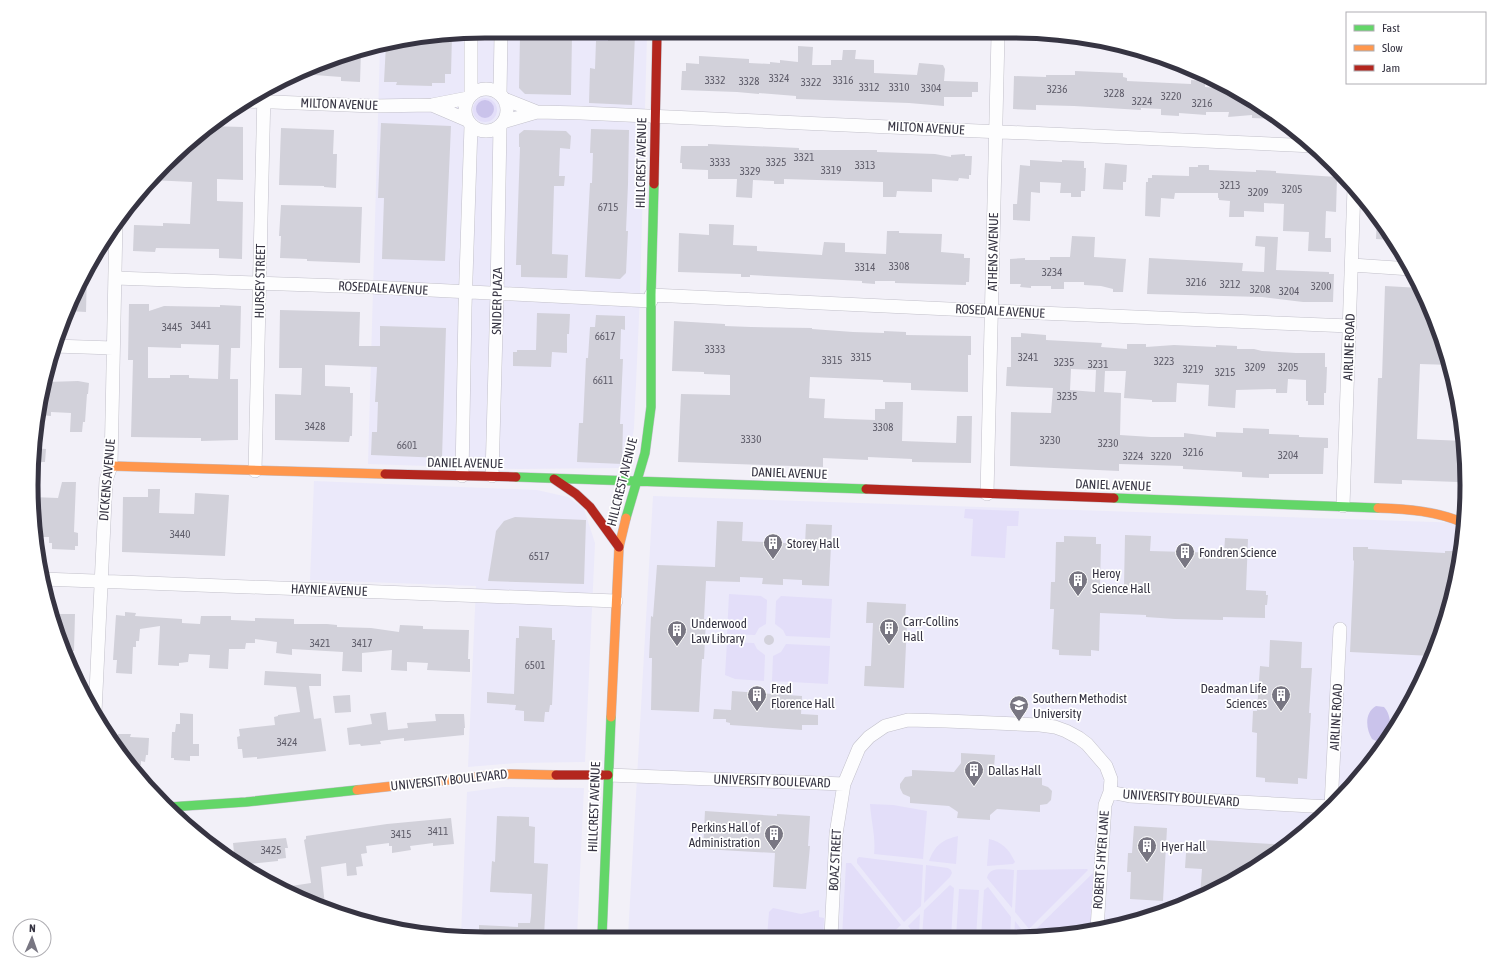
<svg xmlns="http://www.w3.org/2000/svg" width="1498" height="970" font-family="'Asap Condensed',sans-serif">
<style>
.built{fill:#ebe9fa}
.green{fill:#e3def9}
.water{fill:#cac3eb}
.building{fill:#d2d1da;fill-rule:evenodd}
.lines{fill:none;stroke-linecap:round;stroke-linejoin:round}
.street-casing{stroke:#c2c0ca;stroke-width:14}
.fast-casing{stroke:#c2c0ca;stroke-width:10}
.slow-casing{stroke:#c2c0ca;stroke-width:10}
.jam-casing{stroke:#c2c0ca;stroke-width:10}
.street{stroke:#fdfdfe;stroke-width:13}
.fast{stroke:#63d668;stroke-width:9}
.slow{stroke:#ff974d;stroke-width:9}
.jam{stroke:#b3261e;stroke-width:9}
.labels{text-anchor:middle;dominant-baseline:central;stroke-width:3.5;stroke-linejoin:round;paint-order:stroke}
.number-label{font-size:11px;fill:#5d5b68}
.street-label{font-size:13px;fill:#363442;stroke:#fff}
.poi-label{font-size:13px;fill:#363442;stroke:#fff;text-anchor:start}
.rim{fill:none;stroke:#363442;stroke-width:5}
</style>
<rect width="100%" height="100%" fill="#f2f0f8"/>
<path class="built" d="M426,35H647L640,295L634,428L630,455L624,468L519,469L368,464L380,46Z
M314,481L537,490L568,497L584,509L595,543L585,762L517,763L468,767L476,586L310,580Z
M653,496L1464,523L1463,544L1443,631L1406,712L1354,784L1290,845L1214,892L1130,924L1042,938L628,936Z
M503,787L584,788L577,936L461,935L467,792Z"/>
<path class="green" d="M473 110a12 12 0 1 1 24 0a12 12 0 1 1-24 0Z
M965,509L1019,511L1018,526H1007L1005,558L971,556L973,519L964,518Z
M729,594L761,596L767,600L766,624L759,628L755,635L727,634Z
M781,596L832,599L830,638L786,636L783,630L775,624L776,601Z
M727,642L754,643L757,649L765,655L764,681L735,679L725,675Z
M786,644L830,646L828,684L772,681L773,656L781,652Z
M870,804L893,805L927,811L923,859L874,854C876,837 871,821 870,804Z
M958,836L956,864L929,861C935,845 942,840 958,836Z
M989,839C1002,842 1009,849 1015,862L1013,864L987,866Z
M859,857L923,865L921,906L904,922L857,863V859Z
M846,863H851L901,925L888,937H842Z
M926,865L948,868L951,870L952,873L950,877L924,903Z
M1087,869L1088,870L1029,929L1015,912L1017,870Z
M1014,870L1012,908L987,878C989,866 1005,870 1014,870Z
M1095,871L1091,930L1036,938L1032,933Z
M950,885L954,888L951,938L922,937L924,910Z
M988,887L1011,917L1010,938H981L984,890Z
M959,889L979,890L976,938H956Z
M773,908L801,914L819,910V917L824,918L823,937H767L769,912Z
M920,914L919,937H917L908,926Z
M1015,921L1024,933L1019,938H1014Z"/>
<path class="water" d="M476 109a9 9 0 1 1 18 0a9 9 0 1 1-18 0Z
M1376,706L1384,707C1395,718 1391,750 1372,739C1366,729 1364,713 1376,706Z"/>
<path class="building" d="M426,35H452L451,74H445V83H432V86L396,85L397,82H384L386,44Z
M520,35H572L571,95L525,94L519,88Z
M608,35H635L632,105L589,103L590,68L595,69L596,41H608Z
M798,46L813,47L812,65H831V60H842L843,50H856L855,59L874,60V73L917,75L919,63L943,65L945,69L944,81L978,82V92H972V97H944V106L909,103L796,99V96L759,93V94L737,92L681,90L682,71H686V63L699,64V56L749,59V63L770,64V62L780,63V60L798,62Z
M361,50L360,82L341,81V77L301,74L339,55Z
M1075,71L1123,73V77L1127,78V81L1191,84V80L1205,81V87L1230,89L1275,119L1252,118V115L1228,117L1229,112H1206V115L1179,113V116L1161,115V109L1141,108V110L1074,106L1036,105V110L1013,109L1014,76L1046,77V75H1075Z
M381,123L451,126L445,261L382,259L384,198H378Z
M208,126L243,127V180L217,179V201L243,202L242,259L219,258V249L156,248L155,252L133,251L134,225L163,226V223L190,224L192,182L151,180L185,144Z
M281,128L334,130L333,154H337L336,188L324,187V186L279,185Z
M591,129L629,130L628,184L626,231H628L626,273L620,279L585,277L590,183H592L593,153H590Z
M524,130L566,131L571,136L570,149L560,148L559,176H565L564,186H554L552,254L568,255L567,278L521,277V265H516L520,147H519V134Z
M708,144L799,148V150H877V152L935,154L951,157V155L965,154V156H972L971,175H969V179L959,178L958,181L932,179V192L897,191L896,197H883V182L784,179V184H774V181L753,180L752,198L736,197L737,179H708V170L682,169V163H680L681,146H708Z
M1030,160L1062,162V160L1084,161V168H1086L1085,191H1081V197H1071V193H1060L1061,183L1040,182V193L1031,192L1030,221L1013,220V204H1017L1020,165L1030,166Z
M1105,163L1127,165L1126,182H1123V190L1103,189Z
M1198,165H1209V170L1256,172V170L1276,171V173L1337,177L1336,212L1326,211L1325,238H1331V252L1308,251L1309,232L1283,231L1284,204L1264,203V212L1244,211V217H1229L1230,201L1219,200V198H1218V193H1175L1174,199L1161,198L1160,217L1145,216L1146,182H1148V178H1152V175L1189,176V167H1198Z
M281,205L362,207L360,263L307,261V259L280,258L281,236H279Z
M1377,215L1393,240L1376,239Z
M709,224L734,225L733,245L757,246V251L822,255L824,242L845,243V252L886,254L887,231H899V233L942,234L941,252L964,254V258H970L969,282H966V285L895,283V281H875V284L862,283V281L750,275V277H741V274L678,272L679,233L709,235Z
M1072,236L1095,237L1094,257L1126,259L1123,292H1113V289L1101,286L1084,285V282H1064V289H1051V286H1031V288L1020,287L1021,284H1010V259L1025,258V260H1050V257H1070Z
M1256,236L1278,237L1276,270L1329,272V274H1334L1333,302H1303L1262,297L1147,294L1149,258L1243,263L1242,271L1264,272L1265,247L1255,246Z
M87,269L86,312L68,311L74,297Z
M1385,286L1421,288L1451,365L1420,364L1417,439L1464,441V460H1459L1458,482L1402,480V484L1374,483L1378,378H1382Z
M129,304H149V311L164,306L220,307V305L241,306L240,348H231L230,379H238V440L201,441V438H195L131,437L133,360H128ZM181,344L219,345L218,379L189,378V375H170V378H148V347L181,348Z
M280,310L360,312L359,346H380V326L446,328L442,458L371,455L372,432H377L378,402H375L377,367L325,365V386L350,387V393H353L352,436H350L349,442L275,440V394L301,395L302,368H279Z
M537,313L570,314L569,334H567V353L552,352L551,367L513,366V352H517V350H536Z
M596,315L625,316V330L621,329L620,359H623L620,424H623L622,464L577,462L579,423H583L586,358H588L590,327H595Z
M674,321L725,324V326L751,327L812,328V329L853,332L884,333V331L906,332V335L971,336V355H968V392L911,390V383L883,382V380L810,377L809,398L825,399L824,418L846,419L875,420V409H885V402H903L902,441L956,443L957,416H972L971,463L912,462V459L868,457V460L823,458V467L678,462L681,394L730,395V375L704,374V372L672,371Z
M1021,333L1046,335V340L1102,343L1101,347L1127,349V344H1146V347L1174,345L1216,347V345L1237,346V349H1254L1262,351L1296,353H1325V367H1327L1326,393H1324V405H1308V401H1306V380L1288,379L1287,393H1276V389L1236,390L1235,408L1208,406L1209,385L1177,383L1176,402H1152V400L1124,398L1126,371H1105L1104,392L1121,393L1120,435L1151,437H1184V433L1216,437V432L1243,433V428L1269,429V434L1299,435V437L1328,438V448H1324L1323,474H1269V478L1242,477V472L1183,469V466L1119,464V471L1010,466L1011,412L1051,413L1053,388L1006,386L1007,367H1011V337H1021ZM1071,369L1096,370L1095,392L1070,390Z
M78,381L89,383L88,394H87L85,422H83L82,432H70L71,413L51,412V416L40,415L47,382Z
M33,448L46,449L45,462H32Z
M62,482H76L74,532L78,533V546H75V550L52,549V543H49V537H36L32,515V497L58,498Z
M148,489H160L159,513L194,514L195,493L229,495L225,556L122,552L123,497H148Z
M515,517L586,520L584,584L488,581L496,531L504,521Z
M717,521L743,522L742,541L805,544L806,524L832,525L829,586L802,585V580L783,579V585L762,584L763,578L740,577V582L706,581L704,619H706L704,659H702L699,712L651,710L652,658H649L651,616L653,617L657,565L715,567Z
M1125,535L1151,536L1150,551L1224,553L1225,538L1248,539L1246,590L1266,591V595H1268L1267,605H1265V618L1223,617V620L1175,619L1146,617V615L1100,613L1099,651L1091,650V656L1059,655V650L1052,649L1054,609H1050L1051,582H1055L1056,542H1064V536L1096,537V544H1101L1100,585L1124,586Z
M1353,547H1368V549L1445,553V551H1458L1455,577L1443,631L1432,656L1350,652L1354,561L1353,560Z
M867,602L906,604L905,623H907L904,688L864,686L865,666H871L873,623H866Z
M125,612L136,613L135,616L182,619V623L200,624L201,616H231V620L255,621V618L294,619V624H327L337,625V627L371,628L399,632L400,625L423,626V629L469,630L468,659H470V672L427,670L428,663L407,662V671L391,670L392,650L362,653V672L342,671L343,652L292,649V655L276,653L277,642L255,639V643H246L245,649H229L228,669L209,668L210,655L189,654L188,662L179,663V666L158,665L160,626L140,629L139,641H136V647H133L132,674L116,673L117,660H113L116,615L125,616Z
M50,614H75L74,651H72L70,667L66,659Z
M519,626L552,628V640H555L552,705H550L549,712H545L544,722L524,721V711L515,710L516,705L487,703V692L514,694L516,638H519Z
M764 640a5 5 0 1 1 10 0a5 5 0 1 1-10 0Z
M1270,640L1302,642L1301,668H1312L1309,713H1311L1307,779L1298,778V784L1265,782V778L1256,777L1257,733L1252,732L1253,711H1257L1260,666L1269,667Z
M265,671L321,674V686H309L314,719L321,718L326,751L257,759V757L243,758L242,749H238L237,737L240,736L239,729L275,725L274,717L278,716V715L300,712L296,687L264,685Z
M732,691L802,696L801,714L818,715V725H802V730L730,725V723L726,722V719H713L714,709L731,710Z
M350,695L351,712L335,713L333,696Z
M386,712L388,730L408,728L407,723L436,721L435,714H464L465,728H464V735L404,741V738L380,741L381,744L361,746L360,744L349,745L347,728L372,724L370,714Z
M180,713L193,714V744H199V756H190V761L174,760V758H171L172,732H175L176,724H180Z
M118,734H131L130,737L149,738L148,755H146L145,762L141,761V765H132L117,748Z
M961,753L995,755L994,768L1002,775L1042,778V785L1048,787L1052,791L1051,800L1047,804L1040,805V812L997,809L990,815V820L957,818L958,812L949,806L910,803V797L903,794L900,788V784L905,777L912,776V770L954,772L961,763Z
M705,811L777,816V814L810,816L808,846H810L806,889L773,887L775,853L703,849Z
M497,816L529,817V826L535,827L534,863L548,864L544,936L479,935V925L518,927V923H530L531,916L532,894L490,892L492,861L495,862Z
M451,818L454,844L433,846V843L410,846L411,850L392,853V846H389V843L366,846L367,853L361,854L363,866L356,867L357,875L347,876L346,863L321,867L325,906H318L311,904L278,888L311,883L304,840L306,839V836L387,824Z
M1134,826L1167,828L1163,901L1130,899L1131,872H1127L1128,853H1132Z
M286,838L288,848H285L286,858L278,859V861L249,864L250,872L235,862L233,843Z
M1203,840L1274,844L1273,855L1214,892L1200,897L1202,869L1185,868L1186,853L1202,854Z"/>
<g class="lines">
<g class="street-casing">
<path id="street" d="M465 110a21 21 0 1 1 42 0a21 21 0 1 1-42 0Z
M471,94V35
M500,94L501,35
M504,99L537,112
M246,101L373,106L432,105L468,98
M432,105L467,120
M503,122L537,112L581,113L1314,146
M1352,265L1411,269
M115,278L371,287L651,301
M651,295L992,311L1350,326
M54,346L113,348
M255,471L264,92
M462,476L465,308L471,126
M492,476L497,294L500,126
M987,494L998,35
M1343,506L1354,188
M43,579L616,601
M95,713L106,480L111,466L116,222
M608,775L844,784
M1110,792L1130,796L1330,807
M1331,806L1340,629
M831,937L836,834L844,784L859,748L869,737L885,726L908,720L946,721L1040,725L1055,727L1066,731L1079,738L1087,744L1106,766L1111,779L1110,792L1105,805L1097,929"/>
</g>
<g class="fast-casing">
<path id="fast" d="M516,477L866,489
M1114,498L1378,508
M626,518L645,453L651,407V295L654,184
M169,807L246,802L357,790
M602,936L611,717"/>
</g>
<g class="slow-casing">
<path id="slow" d="M111,466L385,474
M1378,508C1408,509 1436,511 1464,523
M611,717L619,547L626,518
M357,790L503,774L556,775"/>
</g>
<g class="jam-casing">
<path id="jam" d="M654,184L657,35
M385,474L516,477
M554,479L576,494L590,507L619,547
M866,489L1114,498
M556,775H608"/>
</g>
<use href="#street" class="street"/>
<use href="#fast" class="fast"/>
<use href="#slow" class="slow"/>
<use href="#jam" class="jam"/>
</g>
<defs>
<g id="building-pin" transform="scale(1)"><path d="M0 17L-7.5 6A9.5 9.5 0 1 1 7.5 6Z" fill="#787682" stroke="#fff"/><path d="M-4-6H4V6H1V3H-1V6H-4ZM-2.5-4.3h1.7v1.8h-1.7ZM.8-4.3h1.7v1.8H.8ZM-2.5-1h1.7V.8h-1.7ZM.8-1h1.7V.8H.8Z" fill="#fff"/></g>
<g id="university-pin" transform="scale(1)"><path d="M0 17L-7.5 6A9.5 9.5 0 1 1 7.5 6Z" fill="#787682" stroke="#fff"/><path d="M0-5L7-2L0 1L-7-2ZM-4 1L0 2.5L4 1V4Q0 6-4 4Z" fill="#fff"/></g>
</defs>
<g fill-rule="evenodd">
<use href="#building-pin" x="773" y="543"/>
<use href="#building-pin" x="1185" y="552"/>
<use href="#building-pin" x="1078" y="580"/>
<use href="#building-pin" x="889" y="628"/>
<use href="#building-pin" x="677" y="630"/>
<use href="#building-pin" x="757" y="695"/>
<use href="#building-pin" x="1281" y="695"/>
<use href="#university-pin" x="1019" y="705"/>
<use href="#building-pin" x="974" y="770"/>
<use href="#building-pin" x="774" y="834"/>
<use href="#building-pin" x="1147" y="846"/>
</g>
<g class="labels">
<g class="number-label">
<text x="779" y="78">3324</text>
<text x="715" y="80">3332</text>
<text x="843" y="80">3316</text>
<text x="749" y="81">3328</text>
<text x="811" y="82">3322</text>
<text x="869" y="87">3312</text>
<text x="899" y="87">3310</text>
<text x="931" y="88">3304</text>
<text x="1057" y="89">3236</text>
<text x="1114" y="93">3228</text>
<text x="1171" y="96">3220</text>
<text x="1142" y="101">3224</text>
<text x="1202" y="103">3216</text>
<text x="804" y="157">3321</text>
<text x="720" y="162">3333</text>
<text x="776" y="162">3325</text>
<text x="865" y="165">3313</text>
<text x="831" y="170">3319</text>
<text x="750" y="171">3329</text>
<text x="1230" y="185">3213</text>
<text x="1292" y="189">3205</text>
<text x="1258" y="192">3209</text>
<text x="608" y="207">6715</text>
<text x="899" y="266">3308</text>
<text x="865" y="267">3314</text>
<text x="1052" y="272">3234</text>
<text x="1196" y="282">3216</text>
<text x="1230" y="284">3212</text>
<text x="1321" y="286">3200</text>
<text x="1260" y="289">3208</text>
<text x="1289" y="291">3204</text>
<text x="201" y="325">3441</text>
<text x="172" y="327">3445</text>
<text x="605" y="336">6617</text>
<text x="715" y="349">3333</text>
<text x="861" y="357">3315</text>
<text x="1028" y="357">3241</text>
<text x="832" y="360">3315</text>
<text x="1164" y="361">3223</text>
<text x="1064" y="362">3235</text>
<text x="1098" y="364">3231</text>
<text x="1255" y="367">3209</text>
<text x="1288" y="367">3205</text>
<text x="1193" y="369">3219</text>
<text x="1225" y="372">3215</text>
<text x="603" y="380">6611</text>
<text x="1067" y="396">3235</text>
<text x="315" y="426">3428</text>
<text x="883" y="427">3308</text>
<text x="751" y="439">3330</text>
<text x="1050" y="440">3230</text>
<text x="1108" y="443">3230</text>
<text x="407" y="445">6601</text>
<text x="1193" y="452">3216</text>
<text x="1288" y="455">3204</text>
<text x="1133" y="456">3224</text>
<text x="1161" y="456">3220</text>
<text x="180" y="534">3440</text>
<text x="539" y="556">6517</text>
<text x="320" y="643">3421</text>
<text x="362" y="643">3417</text>
<text x="535" y="665">6501</text>
<text x="287" y="742">3424</text>
<text x="438" y="831">3411</text>
<text x="401" y="834">3415</text>
<text x="271" y="850">3425</text>
</g>
<g class="street-label">
<text transform="translate(339 104) rotate(2)">MILTON AVENUE</text>
<text transform="translate(926 128) rotate(3)">MILTON AVENUE</text>
<text transform="translate(641 163) rotate(-89)">HILLCREST AVENUE</text>
<text transform="translate(993 252) rotate(-89)">ATHENS AVENUE</text>
<text transform="translate(260 281) rotate(-89)">HURSEY STREET</text>
<text transform="translate(383 288) rotate(3)">ROSEDALE AVENUE</text>
<text transform="translate(497 301) rotate(-89)">SNIDER PLAZA</text>
<text transform="translate(1000 311) rotate(3)">ROSEDALE AVENUE</text>
<text transform="translate(1349 347) rotate(-88)">AIRLINE ROAD</text>
<text transform="translate(465 463) rotate(1)">DANIEL AVENUE</text>
<text transform="translate(789 473) rotate(2)">DANIEL AVENUE</text>
<text transform="translate(107 480) rotate(-85)">DICKENS AVENUE</text>
<text transform="translate(622 482) rotate(-76)">HILLCREST AVENUE</text>
<text transform="translate(1113 485) rotate(2)">DANIEL AVENUE</text>
<text transform="translate(329 590) rotate(2)">HAYNIE AVENUE</text>
<text transform="translate(1336 717) rotate(-87)">AIRLINE ROAD</text>
<text transform="translate(449 780) rotate(-6)">UNIVERSITY BOULEVARD</text>
<text transform="translate(772 781) rotate(2)">UNIVERSITY BOULEVARD</text>
<text transform="translate(1181 798) rotate(4)">UNIVERSITY BOULEVARD</text>
<text transform="translate(594 807) rotate(-88)">HILLCREST AVENUE</text>
<text transform="translate(835 860) rotate(-87)">BOAZ STREET</text>
<text transform="translate(1101 860) rotate(-86)">ROBERT S HYER LANE</text>
</g>
<g class="poi-label">
<text x="787" y="543">Storey Hall</text>
<text x="1199" y="552">Fondren Science</text>
<text x="1092" y="573">Heroy<tspan x="1092" dy="15">Science Hall</tspan></text>
<text x="903" y="621">Carr-Collins<tspan x="903" dy="15">Hall</tspan></text>
<text x="691" y="623">Underwood<tspan x="691" dy="15">Law Library</tspan></text>
<text x="771" y="688">Fred<tspan x="771" dy="15">Florence Hall</tspan></text>
<text x="1267" y="688" text-anchor="end">Deadman Life<tspan x="1267" dy="15">Sciences</tspan></text>
<text x="1033" y="698">Southern Methodist<tspan x="1033" dy="15">University</tspan></text>
<text x="988" y="770">Dallas Hall</text>
<text x="760" y="827" text-anchor="end">Perkins Hall of<tspan x="760" dy="15">Administration</tspan></text>
<text x="1161" y="846">Hyer Hall</text>
</g>
</g>
<path d="M0 0H1498V970H0ZM485 38H1013A447 447 0 0 1 1460 485V485A447 447 0 0 1 1013 932H485A447 447 0 0 1 38 485V485A447 447 0 0 1 485 38Z" fill="#fff" fill-rule="evenodd"/>
<path class="rim" d="M485 38H1013A447 447 0 0 1 1460 485V485A447 447 0 0 1 1013 932H485A447 447 0 0 1 38 485V485A447 447 0 0 1 485 38Z"/>
<rect x="1346" y="12" width="140" height="72" fill="#ffffff" stroke="#afaeb3"/>
<rect x="1354" y="25" width="20" height="6" fill="#63d668" stroke="#afaeb3"/>
<text x="1382" y="32" font-size="12" fill="#363442">Fast</text>
<rect x="1354" y="45" width="20" height="6" fill="#ff974d" stroke="#afaeb3"/>
<text x="1382" y="52" font-size="12" fill="#363442">Slow</text>
<rect x="1354" y="65" width="20" height="6" fill="#b3261e" stroke="#afaeb3"/>
<text x="1382" y="72" font-size="12" fill="#363442">Jam</text>
<g transform="translate(32 938) rotate(2)"><circle r="19" fill="#ffffff" stroke="#afaeb3"/>
<path d="M0-3L7 15L0 10L-7 15Z" fill="#787682"/>
<text y="-6" font-size="11" font-weight="bold" text-anchor="middle" fill="#363442">N</text>
</g>
</svg>
